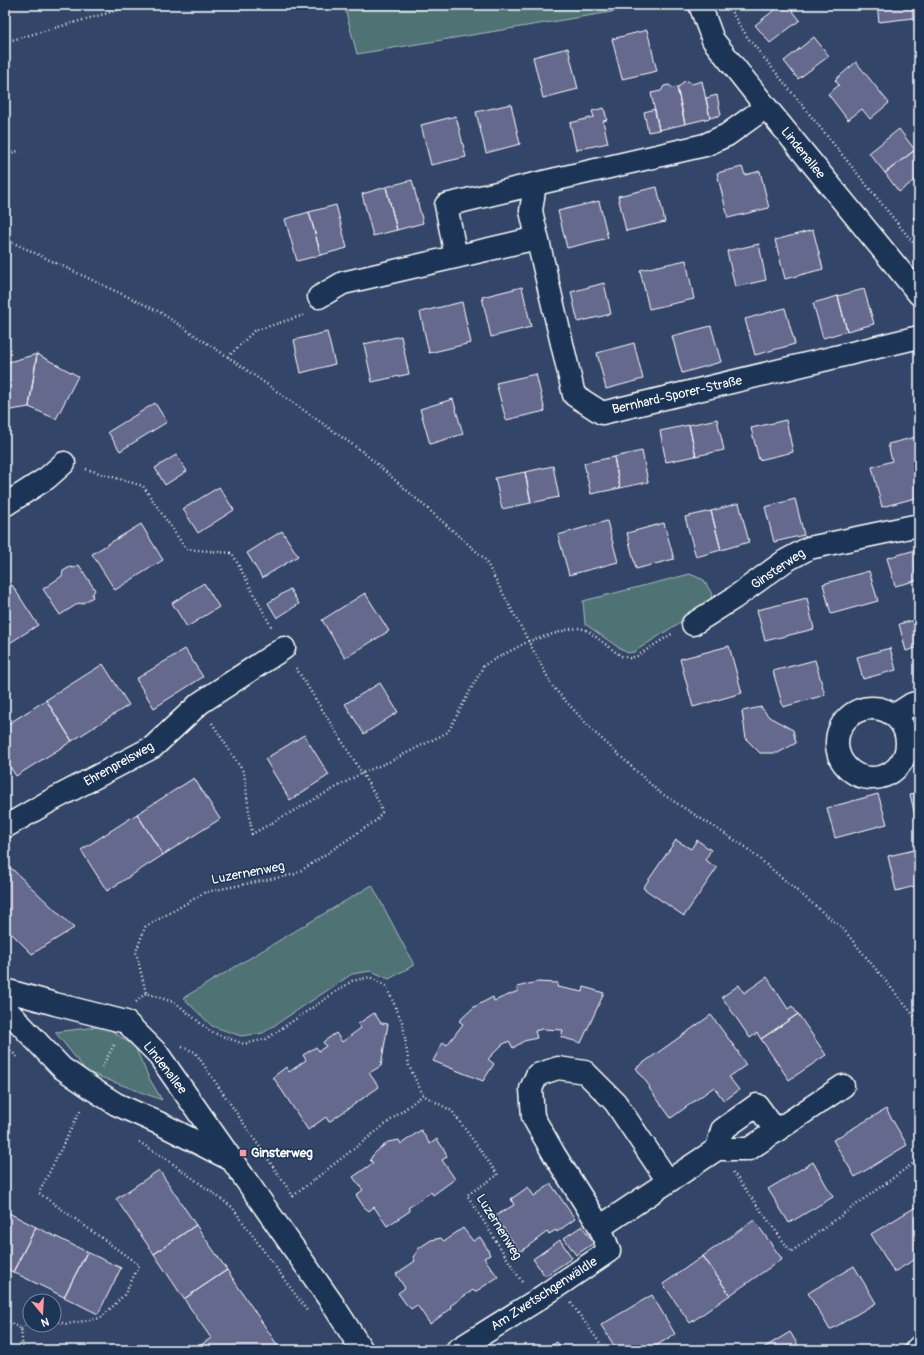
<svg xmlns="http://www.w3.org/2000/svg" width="924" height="1355" font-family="Pangolin,sans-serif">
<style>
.green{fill:#507374;stroke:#a8b9ba}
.building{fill:#65698e;stroke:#fff}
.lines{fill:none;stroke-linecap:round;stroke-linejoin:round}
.minor-casing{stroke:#fff;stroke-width:25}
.path{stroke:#fff;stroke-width:2.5;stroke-dasharray:1 3;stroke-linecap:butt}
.minor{stroke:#1d3557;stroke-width:22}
.poi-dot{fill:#ff9aa2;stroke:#1d3557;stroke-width:1.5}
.labels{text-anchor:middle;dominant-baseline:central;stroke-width:3;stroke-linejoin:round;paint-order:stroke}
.street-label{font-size:13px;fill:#fff;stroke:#1d3557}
.poi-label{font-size:13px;font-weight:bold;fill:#fff;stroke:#1d3557;text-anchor:start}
</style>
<rect width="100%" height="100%" fill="#334568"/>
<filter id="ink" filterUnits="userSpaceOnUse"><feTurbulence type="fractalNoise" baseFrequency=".025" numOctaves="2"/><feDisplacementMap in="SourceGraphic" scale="8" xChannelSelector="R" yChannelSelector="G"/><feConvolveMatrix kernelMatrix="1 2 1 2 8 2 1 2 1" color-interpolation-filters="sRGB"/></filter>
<g filter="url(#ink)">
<path class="green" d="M344,5H654L357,54Z
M690,574L704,580L712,594L710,603L634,652L628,653L622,650L585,624L583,601Z
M372,885L414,965L389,979L371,971L352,974L263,1033L241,1036L212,1026L183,998Z
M105,1026L135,1047L149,1078L162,1100L87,1072L55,1032Z"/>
<path class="building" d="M781,5H788L800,20L770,43L755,25Z
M877,5H912L913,18L879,22Z
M647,30L657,71L622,79L612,39Z
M814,37L829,56L798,79L784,61Z
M568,48L578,89L543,98L533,57Z
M856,62L889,103L870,119L862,109L848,120L828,94L839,85L835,80Z
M688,81L692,84L702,81L710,118L685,124L677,87L680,86L683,82Z
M669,85L673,88L677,87L685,124L659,130L651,93L661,91L664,86Z
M717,95L721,115L710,118L706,98Z
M511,104L520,144L486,153L476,112Z
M604,108L607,120L603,121L608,143L576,150L570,123L594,117L592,111Z
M655,109L659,130L648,132L644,112Z
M456,116L466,157L431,165L421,125Z
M899,129L915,150L885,173L869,153Z
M915,150L919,155V177L899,192L885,173Z
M742,167L745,175L760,171L769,208L728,218L717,173Z
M412,180L423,223L397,230L386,187Z
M386,187L397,230L373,236L362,194Z
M657,187L665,222L626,231L618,196Z
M599,201L608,238L567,248L558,211Z
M336,205L347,248L321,255L309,212Z
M309,212L321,255L297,261L285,219Z
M919,213V225L913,218Z
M813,230L823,269L785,279L775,240Z
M759,244L766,280L735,287L727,251Z
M686,260L694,299L649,309L640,270Z
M604,283L611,314L578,322L571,292Z
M522,287L531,327L491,337L482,297Z
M864,289L874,324L847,331L838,296Z
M838,296L847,331L823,338L813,303Z
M462,302L471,343L429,353L420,312Z
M785,308L795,344L755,355L745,319Z
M711,326L721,362L682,373L672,336Z
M327,332L335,364L301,373L294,340Z
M401,336L409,374L372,382L364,344Z
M634,343L643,379L606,389L597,353Z
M37,354L29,407L5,411V363Z
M37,354L78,376L56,419L29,407Z
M536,374L545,411L506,420L496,383Z
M453,399L463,434L430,444L420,409Z
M155,403L167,422L120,451L108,432Z
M717,419L724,450L696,456L689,425Z
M786,420L793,452L759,460L751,428Z
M689,425L696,456L666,462L660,431Z
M916,437L919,451V497L882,507L872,467L892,461L888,444Z
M642,451L648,482L620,488L614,457Z
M176,455L187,471L165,485L155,468Z
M614,457L620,488L591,494L584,463Z
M553,466L559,497L531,503L525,472Z
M525,472L531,503L502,509L495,478Z
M219,487L234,510L198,533L183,509Z
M795,499L804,535L774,542L765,507Z
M739,503L749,542L721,550L711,511Z
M711,511L721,550L696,557L685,517Z
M607,521L618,562L569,575L558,535Z
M664,523L674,559L636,569L627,533Z
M141,524L163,560L115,590L92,554Z
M282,531L298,556L262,578L247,553Z
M919,549V580L895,586L887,558Z
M79,565L95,590L92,595L93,597L81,604L79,603L60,615L43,589L62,576L63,571L70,567L74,568Z
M869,571L878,601L831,614L823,584Z
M204,583L219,607L187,627L172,603Z
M12,585L38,625L5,646V589Z
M290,589L299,604L277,618L268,603Z
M365,593L389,631L345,658L322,620Z
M807,598L814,629L765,641L757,610Z
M919,619V647L906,651L899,624Z
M729,646L742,693L693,707L680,659Z
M890,648L896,670L863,679L857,657Z
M185,649L203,677L154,708L136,679Z
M815,660L825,695L783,707L773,671Z
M103,664L129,705L72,741L46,700Z
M380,683L398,712L364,734L345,704Z
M46,700L72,741L16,776L5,759V726Z
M761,707L769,717L793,730L796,743L778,753H760L746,739L742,711Z
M304,735L329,775L290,800L265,759Z
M194,778L220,819L163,855L137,814Z
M919,792V824H917L910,794Z
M878,794L887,824L835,838L827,808Z
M137,814L163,855L107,891L81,850Z
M676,840L691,849L697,840L711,850L705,860L717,868L684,916L643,888Z
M919,849V885L896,891L888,856Z
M10,867L74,928L32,954L5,927V870Z
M767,977L788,1009L792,1006L798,1014L761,1039L757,1033L750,1038L722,997L739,985L744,993Z
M537,982L558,983L557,987L583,992L584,987L604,993L581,1043L561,1037L563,1030L542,1029L535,1031L537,1038L524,1041L513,1048L509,1041L502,1045L488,1059L494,1064L483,1081L433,1061L443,1042L447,1045L463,1024L459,1021L474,1007L493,997L494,1001L518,991L517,987Z
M374,1013L381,1023L388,1024L381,1066L369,1073L379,1087L329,1122L326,1117L308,1130L273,1077L286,1067L289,1072L306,1060L303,1055L316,1047L319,1051L326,1046L323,1042L336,1033L342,1042L361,1028L358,1024Z
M798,1014L826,1055L789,1080L761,1039Z
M711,1015L739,1053H738L746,1065L729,1077L739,1090L724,1101L714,1087L671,1118L649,1088L650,1087L636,1068Z
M886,1109L907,1145L855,1177L833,1140Z
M421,1130L430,1144L437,1139L445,1151L447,1157L442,1160L455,1179L433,1195L431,1192L408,1208L410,1211L387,1226L374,1207L369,1211L364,1207L356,1195L363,1190L353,1177L373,1163L370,1160L373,1155L377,1151L388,1142L399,1140L401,1144Z
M813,1162L833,1197L789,1223L768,1189Z
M159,1170L196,1225L154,1254L116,1199Z
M551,1184L575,1219L557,1232L556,1230L549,1234L547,1232L520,1252L495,1216L514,1205L511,1199L528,1187L534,1196Z
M919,1205V1257L894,1272L871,1234Z
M5,1211L36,1227L13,1272L5,1268Z
M754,1220L782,1259L730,1295L703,1256Z
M196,1225L227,1270L184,1299L154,1254Z
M582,1226L594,1243L576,1255L564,1238Z
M36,1227L87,1252L64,1297L13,1272Z
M463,1228L473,1241L480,1237L487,1248L490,1255L484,1258L498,1277L475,1292L473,1290L450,1306L452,1308L430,1324L417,1305L411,1309L406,1304L398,1293L405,1288L396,1274L415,1261L413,1257L416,1253L419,1248L431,1240L441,1238L444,1241Z
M560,1240L572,1258L545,1276L533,1259Z
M87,1252L121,1268L98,1314L64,1297Z
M703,1256L730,1295L690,1323L663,1284Z
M854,1266L876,1303L830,1330L808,1293Z
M227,1270L278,1346L272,1350H205L201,1345L211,1338L184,1299Z
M652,1295L675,1334L649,1350H617L601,1325Z
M790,1332L801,1350H760Z
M557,1342L563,1350H545Z
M201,1345L205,1350H194Z"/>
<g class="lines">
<g class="minor-casing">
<path id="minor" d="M700,5L713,40L766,107L919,294
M766,107L727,135L705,145L535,184L531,211L574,395L602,413L919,337
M456,257L446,205L535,184
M319,297L343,283L537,238
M5,505L47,478L64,463
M693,624L734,598L785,561L809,548L919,525
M837 743a35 35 0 1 1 70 0a35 35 0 1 1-70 0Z
M895,715L912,704L919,702
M5,827L50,801L153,747L200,703L284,648
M5,990L55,1004L126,1022L157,1053L332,1303L362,1350
M5,1008L62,1068L91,1088L116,1104L161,1124L228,1158
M717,1149L722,1130L757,1105L776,1131
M600,1227L554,1154L533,1117L531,1089L537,1075L558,1068L585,1072L615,1102L668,1181
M457,1350L534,1302L609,1251L600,1227L717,1149H749L843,1086
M916,1350L919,1347"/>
</g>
<path class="path" d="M729,5V8L748,38L919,250
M5,42L136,5
M5,155L18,151
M5,239L158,311L228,357L363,452L484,558L553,687L592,730L659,792L744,846L844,930L919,1022
M228,357L254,331L304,315
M86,469L143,486L186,549L232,553L272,628
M296,668L362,773L379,802L382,812L377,820L296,874L206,892L145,927L136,952L146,993L176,1003L211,1032L244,1044L266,1039L352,981L370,977L386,986L403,1024L409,1066L423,1095L452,1111L498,1175L467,1195L522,1282
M212,723L244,773L252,834L362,773L391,761L448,732L484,665L529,641L570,629L580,628L588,631L621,656L630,658L637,656L673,633
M136,1002L146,993
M5,1045L19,1059
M182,1047L195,1052L293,1196L423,1095
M102,1067L115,1043
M139,1142L165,1158L232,1207L308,1312
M733,1172L791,1252L919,1159
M571,1303L605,1350
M5,1319L21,1329L23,1350
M54,1321L67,1324L101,1318L125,1294L139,1265L39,1193L81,1109
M915,1324L919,1320
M21,1329L30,1321
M886,1350L893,1344"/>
<use href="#minor" class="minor"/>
</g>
</g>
<rect class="poi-dot" x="239" y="1149" width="8" height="8" rx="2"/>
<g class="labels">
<g class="street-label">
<text transform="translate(803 153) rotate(51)">Lindenallee</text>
<text transform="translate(677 395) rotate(-13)">Bernhard-Sporer-Straße</text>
<text transform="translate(778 569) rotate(-34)">Ginsterweg</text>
<text transform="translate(119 764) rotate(-29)">Ehrenpreisweg</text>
<text transform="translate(248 873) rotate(-11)">Luzernenweg</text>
<text transform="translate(165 1068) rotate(52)">Lindenallee</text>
<text transform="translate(499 1227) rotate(58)">Luzernenweg</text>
<text transform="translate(544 1294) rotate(-33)">Am Zwetschgenwäldle</text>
</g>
<g class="poi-label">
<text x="251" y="1153">Ginsterweg</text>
</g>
</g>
<rect width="924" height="1355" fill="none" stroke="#1d3557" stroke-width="20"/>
<rect x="10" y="10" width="904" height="1335" fill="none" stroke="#fff" stroke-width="1.5" filter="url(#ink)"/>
<g transform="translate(42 1313) rotate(162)"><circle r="19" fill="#1d3557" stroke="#77869a"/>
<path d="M0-3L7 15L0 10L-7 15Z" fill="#ff9aa2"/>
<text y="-6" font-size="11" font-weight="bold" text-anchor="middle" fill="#ffffff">N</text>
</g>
</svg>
